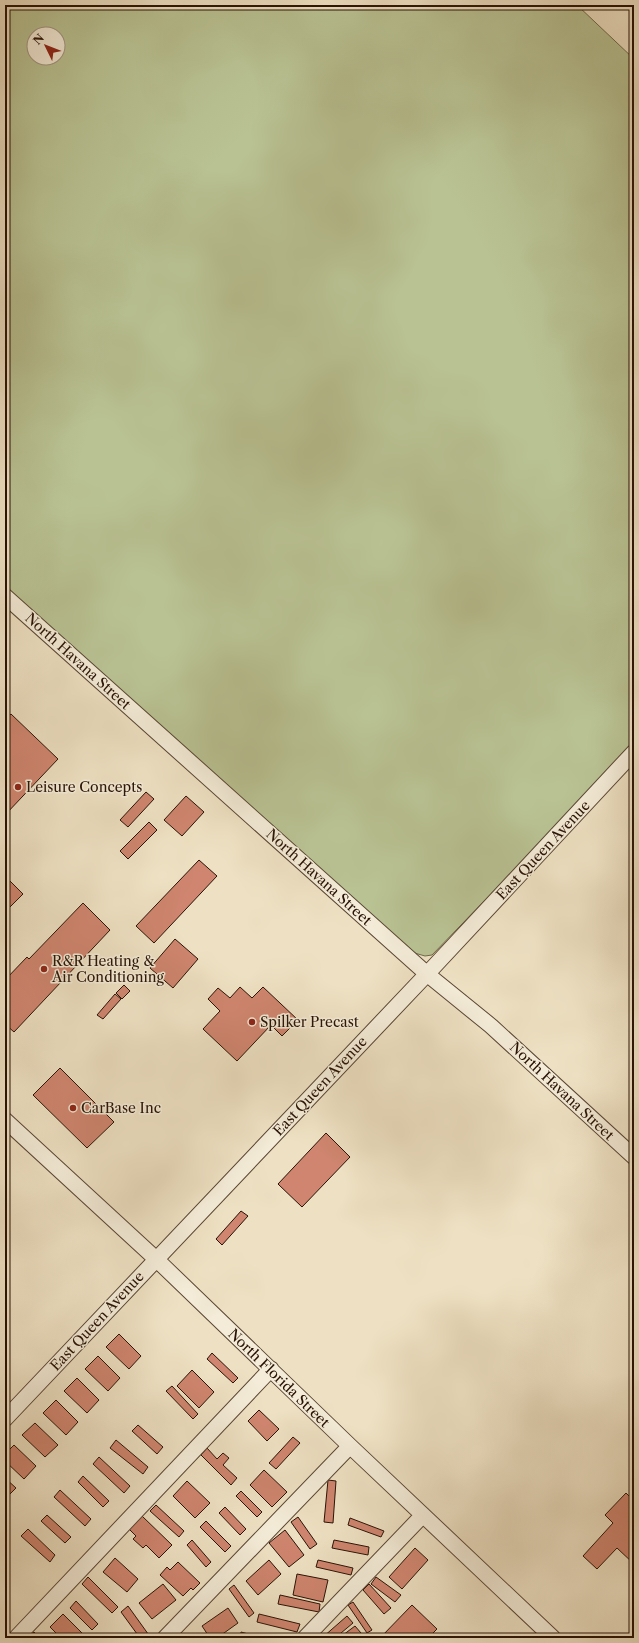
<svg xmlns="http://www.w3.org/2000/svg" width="639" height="1643" font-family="'Libre Caslon Text',serif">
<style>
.green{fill:#b9c293;stroke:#706a4c;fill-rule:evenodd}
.building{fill:#cf856f;stroke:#281205}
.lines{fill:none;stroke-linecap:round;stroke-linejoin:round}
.minor-casing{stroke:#5a4634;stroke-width:17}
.minor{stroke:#f4ecd8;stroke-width:15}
.poi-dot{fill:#8f2418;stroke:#f4ecd8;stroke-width:1.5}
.labels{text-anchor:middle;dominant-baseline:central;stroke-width:3;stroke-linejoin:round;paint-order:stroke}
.street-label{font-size:14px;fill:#281205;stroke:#f4ecd8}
.poi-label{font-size:14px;fill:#281205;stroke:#f4ecd8;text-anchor:start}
</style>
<rect width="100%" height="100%" fill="#eee1c3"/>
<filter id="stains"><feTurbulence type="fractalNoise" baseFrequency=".005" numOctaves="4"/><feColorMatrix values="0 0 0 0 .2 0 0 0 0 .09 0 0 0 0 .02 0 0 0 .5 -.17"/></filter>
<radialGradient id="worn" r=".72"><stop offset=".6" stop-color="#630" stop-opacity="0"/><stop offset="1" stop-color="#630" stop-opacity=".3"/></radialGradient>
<path class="green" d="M5,5H577L634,59V746L432,955L425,956L411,952L5,590ZM34,34H58V58H34Z"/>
<path class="building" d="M11,714L58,759L5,815V720Z
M146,792L154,799L128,827L120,820Z
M186,796L204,812L182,836L164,820Z
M149,822L157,830L128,859L120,851Z
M199,860L217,876L154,943L136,926Z
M5,876L23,894L5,912Z
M83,903L110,930L14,1032L5,1024V980L27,957L29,959Z
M175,939L198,959L173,988L150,968Z
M124,985L130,991L122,999L116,993Z
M240,987L252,998L263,987L298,1020L282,1036L271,1025L237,1061L203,1029L220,1011L208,999L218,988L230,998Z
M115,994L121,999L103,1019L97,1015Z
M60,1068L114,1122L87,1148L33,1095Z
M326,1133L350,1157L302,1207L278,1184Z
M241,1211L248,1216L222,1245L216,1239Z
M119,1334L141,1356L129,1369L106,1347Z
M212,1353L238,1378L233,1383L207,1359Z
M98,1356L120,1378L108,1391L85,1369Z
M192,1370L214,1392L199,1408L177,1386Z
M77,1378L99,1400L87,1413L64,1391Z
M172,1386L198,1414L193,1419L166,1391Z
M56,1400L78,1422L66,1435L43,1413Z
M259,1410L279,1429L267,1441L248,1421Z
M35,1423L58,1445L45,1457L22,1435Z
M138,1425L163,1447L157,1454L132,1431Z
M293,1437L300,1443L276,1469L269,1463Z
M116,1440L148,1467L143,1474L110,1448Z
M14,1445L36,1466L24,1479L5,1461V1454Z
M207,1448L217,1459L223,1453L229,1458L223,1465L237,1478L231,1485L201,1455Z
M99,1457L130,1486L124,1493L93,1464Z
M264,1470L287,1492L272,1507L250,1485Z
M83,1476L109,1501L103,1507L78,1482Z
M5,1478L16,1488L5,1499Z
M328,1480L336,1481L333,1523L324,1522Z
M187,1481L210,1503L195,1518L173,1496Z
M60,1490L91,1519L85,1526L54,1497Z
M241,1491L262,1512L257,1517L236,1496Z
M626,1493L634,1501V1564L617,1548L597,1569L583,1556L613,1523L605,1515Z
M156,1505L184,1531L179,1537L150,1511Z
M225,1507L246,1529L240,1535L219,1513Z
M47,1515L71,1537L65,1543L41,1521Z
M142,1516L172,1545L159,1558L146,1545L143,1548L133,1539L136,1536L129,1529Z
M298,1517L317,1544L310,1549L291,1522Z
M350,1518L384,1531L381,1537L348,1525Z
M206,1521L231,1546L225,1552L200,1527Z
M28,1529L55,1555L50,1562L21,1536Z
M285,1530L304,1555L289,1567L269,1543Z
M192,1540L211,1562L206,1567L187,1545Z
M334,1540L369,1547L368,1555L332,1548Z
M415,1548L428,1560L402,1589L389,1577Z
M115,1558L138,1579L127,1592L103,1572Z
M269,1560L281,1574L258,1595L246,1581Z
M318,1560L353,1568L351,1575L316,1567Z
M178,1562L200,1583L193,1590L191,1588L183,1596L160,1575L167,1567L170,1570Z
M297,1574L328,1580L323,1602L293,1595Z
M88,1577L118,1607L112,1613L82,1584Z
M376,1577L401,1595L395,1602L371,1584Z
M163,1584L176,1600L152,1619L139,1603Z
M369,1584L391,1608L384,1614L363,1590Z
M234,1585L254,1613L249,1617L229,1589Z
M280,1595L320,1604L319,1612L278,1604Z
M76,1601L98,1624L92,1630L70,1608Z
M353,1602L372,1630L367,1633L348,1605Z
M412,1605L437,1629L428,1638H380Z
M128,1606L151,1638H140L121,1612Z
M228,1608L238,1623L217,1638H210L202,1626Z
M63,1614L85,1636L83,1638H61L50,1627Z
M259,1614L300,1624L297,1632L257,1622Z
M347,1616L353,1623L335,1638H324L323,1637Z
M355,1626L361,1633L354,1638H339Z
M34,1632L40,1638H29Z
M241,1632L263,1638H240Z"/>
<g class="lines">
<g class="minor-casing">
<path id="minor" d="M5,596L427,974L491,1026L634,1157
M5,1120L156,1259L350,1446L553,1638
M5,1419L427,974L634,752
M16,1638L271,1369
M165,1638L350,1446
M305,1638L423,1515"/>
</g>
<use href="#minor" class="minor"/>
</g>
<g class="poi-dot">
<circle cx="18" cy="787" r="4"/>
<circle cx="44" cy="969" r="4"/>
<circle cx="252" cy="1022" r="4"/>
<circle cx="73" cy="1108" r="4"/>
</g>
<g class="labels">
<g class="street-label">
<text transform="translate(78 661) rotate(42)">North Havana Street</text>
<text transform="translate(543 850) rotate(-47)">East Queen Avenue</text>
<text transform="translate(319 877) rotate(42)">North Havana Street</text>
<text transform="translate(320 1086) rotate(-47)">East Queen Avenue</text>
<text transform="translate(562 1091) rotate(43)">North Havana Street</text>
<text transform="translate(97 1321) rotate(-47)">East Queen Avenue</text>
<text transform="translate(279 1378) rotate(44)">North Florida Street</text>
</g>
<g class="poi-label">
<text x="26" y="787">Leisure Concepts</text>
<text x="52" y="961">R&amp;R Heating &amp;<tspan x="52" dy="16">Air Conditioning</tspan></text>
<text x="260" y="1022">Spilker Precast</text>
<text x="81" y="1108">CarBase Inc</text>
</g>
</g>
<rect width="639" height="1643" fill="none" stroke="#eee1c3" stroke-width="20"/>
<rect x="6" y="6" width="627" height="1631" fill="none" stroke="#281205" stroke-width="2"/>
<rect x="10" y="10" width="619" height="1623" fill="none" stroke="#281205"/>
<g transform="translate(46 46) rotate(313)"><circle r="19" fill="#f4ecd8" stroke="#a29584"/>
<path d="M0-3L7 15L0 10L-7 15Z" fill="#8f2418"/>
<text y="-6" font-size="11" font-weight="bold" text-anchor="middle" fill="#281205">N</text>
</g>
<rect width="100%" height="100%" filter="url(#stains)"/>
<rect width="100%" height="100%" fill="url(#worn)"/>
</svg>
